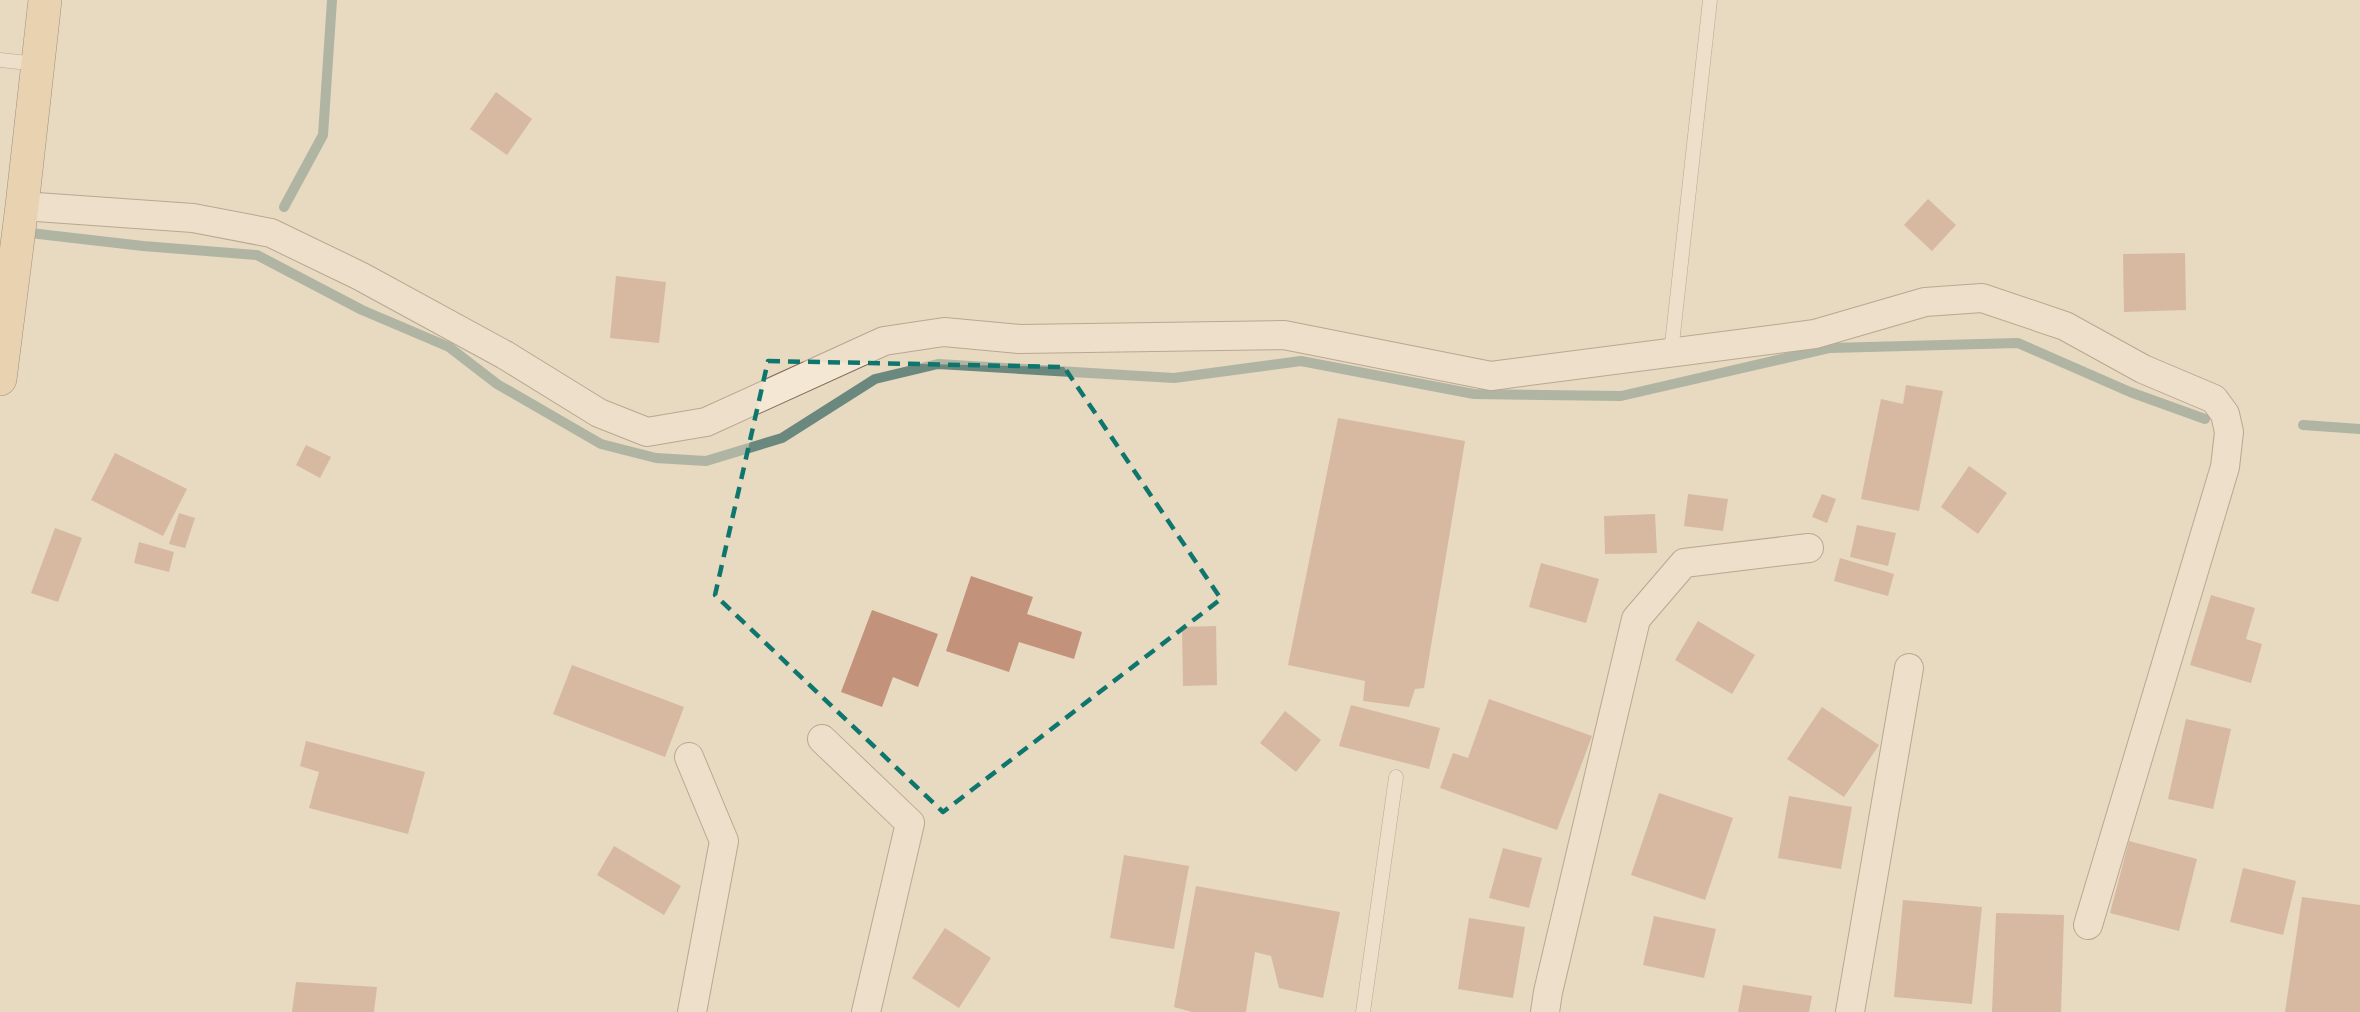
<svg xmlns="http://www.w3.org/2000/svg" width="2360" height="1012" font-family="'IBM Plex Serif',serif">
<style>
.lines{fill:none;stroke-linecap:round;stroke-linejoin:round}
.stream{stroke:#6b887e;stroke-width:10}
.building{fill:#c3927a}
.lane-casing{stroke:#806b5a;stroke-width:15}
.street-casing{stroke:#806b5a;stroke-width:30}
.primary-casing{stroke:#4e3a2e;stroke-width:34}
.lane{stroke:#f4e7d3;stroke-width:14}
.street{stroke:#f4e7d3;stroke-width:28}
.primary{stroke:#e9ca9c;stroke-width:33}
.marked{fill:none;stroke:#0f766e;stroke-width:4.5;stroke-dasharray:12 8;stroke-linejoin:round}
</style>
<rect width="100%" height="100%" fill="#e8d9c1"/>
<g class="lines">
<path class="stream" d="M284,207L323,135L332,0
M30,233L143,246L257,255L362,310L449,347L497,384L601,444L656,458L706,461L782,438L875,379L938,364L1174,378L1301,361L1474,394L1621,396L1830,348L2018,343L2130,392L2205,419
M2303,425L2360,429"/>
</g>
<path class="building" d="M496,92L532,119L507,155L470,129Z
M1928,199L1956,225L1932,251L1904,225Z
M2185,253L2186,310L2124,312L2123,254Z
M616,276L666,282L659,343L610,338Z
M1906,385L1943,391L1919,511L1861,499L1881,399L1903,404Z
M1338,418L1465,441L1424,688L1415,689L1409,707L1363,701L1365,681L1288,665Z
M306,445L331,457L320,478L296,465Z
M115,453L187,489L163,536L91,500Z
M1969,466L2007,493L1978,534L1941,507Z
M1688,494L1728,499L1723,531L1684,526Z
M1822,494L1836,499L1827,523L1812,517Z
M179,513L195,518L185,548L169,544Z
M1655,514L1657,553L1605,554L1604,516Z
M1857,525L1896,533L1888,566L1850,557Z
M55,528L82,538L58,602L31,593Z
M139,542L174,552L169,572L134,563Z
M1840,558L1894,574L1888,596L1834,581Z
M1541,563L1599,579L1586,623L1529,607Z
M971,576L1033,597L1027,614L1082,632L1074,659L1019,642L1009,672L946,651Z
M2211,595L2255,608L2246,639L2262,644L2251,683L2190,665Z
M872,610L938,634L918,687L893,677L882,707L841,692Z
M1698,621L1755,655L1732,694L1675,660Z
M1216,626L1217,685L1183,686L1182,627Z
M572,665L684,707L665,757L553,714Z
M1489,699L1592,736L1557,830L1440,788L1453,753L1468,758Z
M1351,705L1440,728L1429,769L1339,746Z
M1822,707L1879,745L1844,797L1787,759Z
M1285,711L1321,740L1296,772L1260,743Z
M2186,719L2231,729L2213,809L2168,799Z
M306,741L425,772L408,834L309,808L319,772L300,766Z
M1659,793L1733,818L1705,900L1631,875Z
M1789,796L1852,807L1841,869L1778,858Z
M2129,841L2197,859L2179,931L2110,913Z
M614,846L681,886L664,915L597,875Z
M1503,848L1542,858L1529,908L1489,898Z
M1124,855L1189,866L1174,949L1110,938Z
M2243,868L2296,881L2283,935L2230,922Z
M1196,886L1340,912L1323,998L1279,988L1271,956L1255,952L1246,1012H1192L1174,1007Z
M2302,897L2360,905V1012H2285Z
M1903,900L1982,907L1972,1004L1894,997Z
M1996,913L2064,915L2061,1012H1992Z
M1654,916L1716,929L1704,978L1643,965Z
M1469,918L1525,927L1513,998L1458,989Z
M945,928L991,958L959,1008L912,978Z
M296,982L377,987L374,1012H292Z
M1743,985L1812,996L1809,1012H1738Z"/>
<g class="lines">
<g class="lane-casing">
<path id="lane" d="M0,60L38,64
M1671,353L1710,0
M1363,1012L1396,777"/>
</g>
<g class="street-casing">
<path id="street" d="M22,206L193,218L271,233L360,276L505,355L599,413L647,432L706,422L884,341L944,332L1020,339L1284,335L1491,376L1815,334L1925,302L1982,298L2065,326L2143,369L2214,399L2225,414L2229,432L2225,467L2088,925
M822,739L910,823L866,1012
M689,757L724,841L692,1012
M1545,1012L1548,992L1636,619L1684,563L1809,548
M1850,1012L1909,668"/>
</g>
<g class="primary-casing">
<path id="primary" d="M0,379L22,206L45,0"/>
</g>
<use href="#lane" class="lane"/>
<use href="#street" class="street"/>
<use href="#primary" class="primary"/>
</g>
<path d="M0 0H2360V1012H0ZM768,361L1064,367L1221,599L943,812L715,595Z" fill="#e8d9c1" fill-opacity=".55" fill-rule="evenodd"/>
<path class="marked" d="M768,361L1064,367L1221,599L943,812L715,595Z"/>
</svg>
